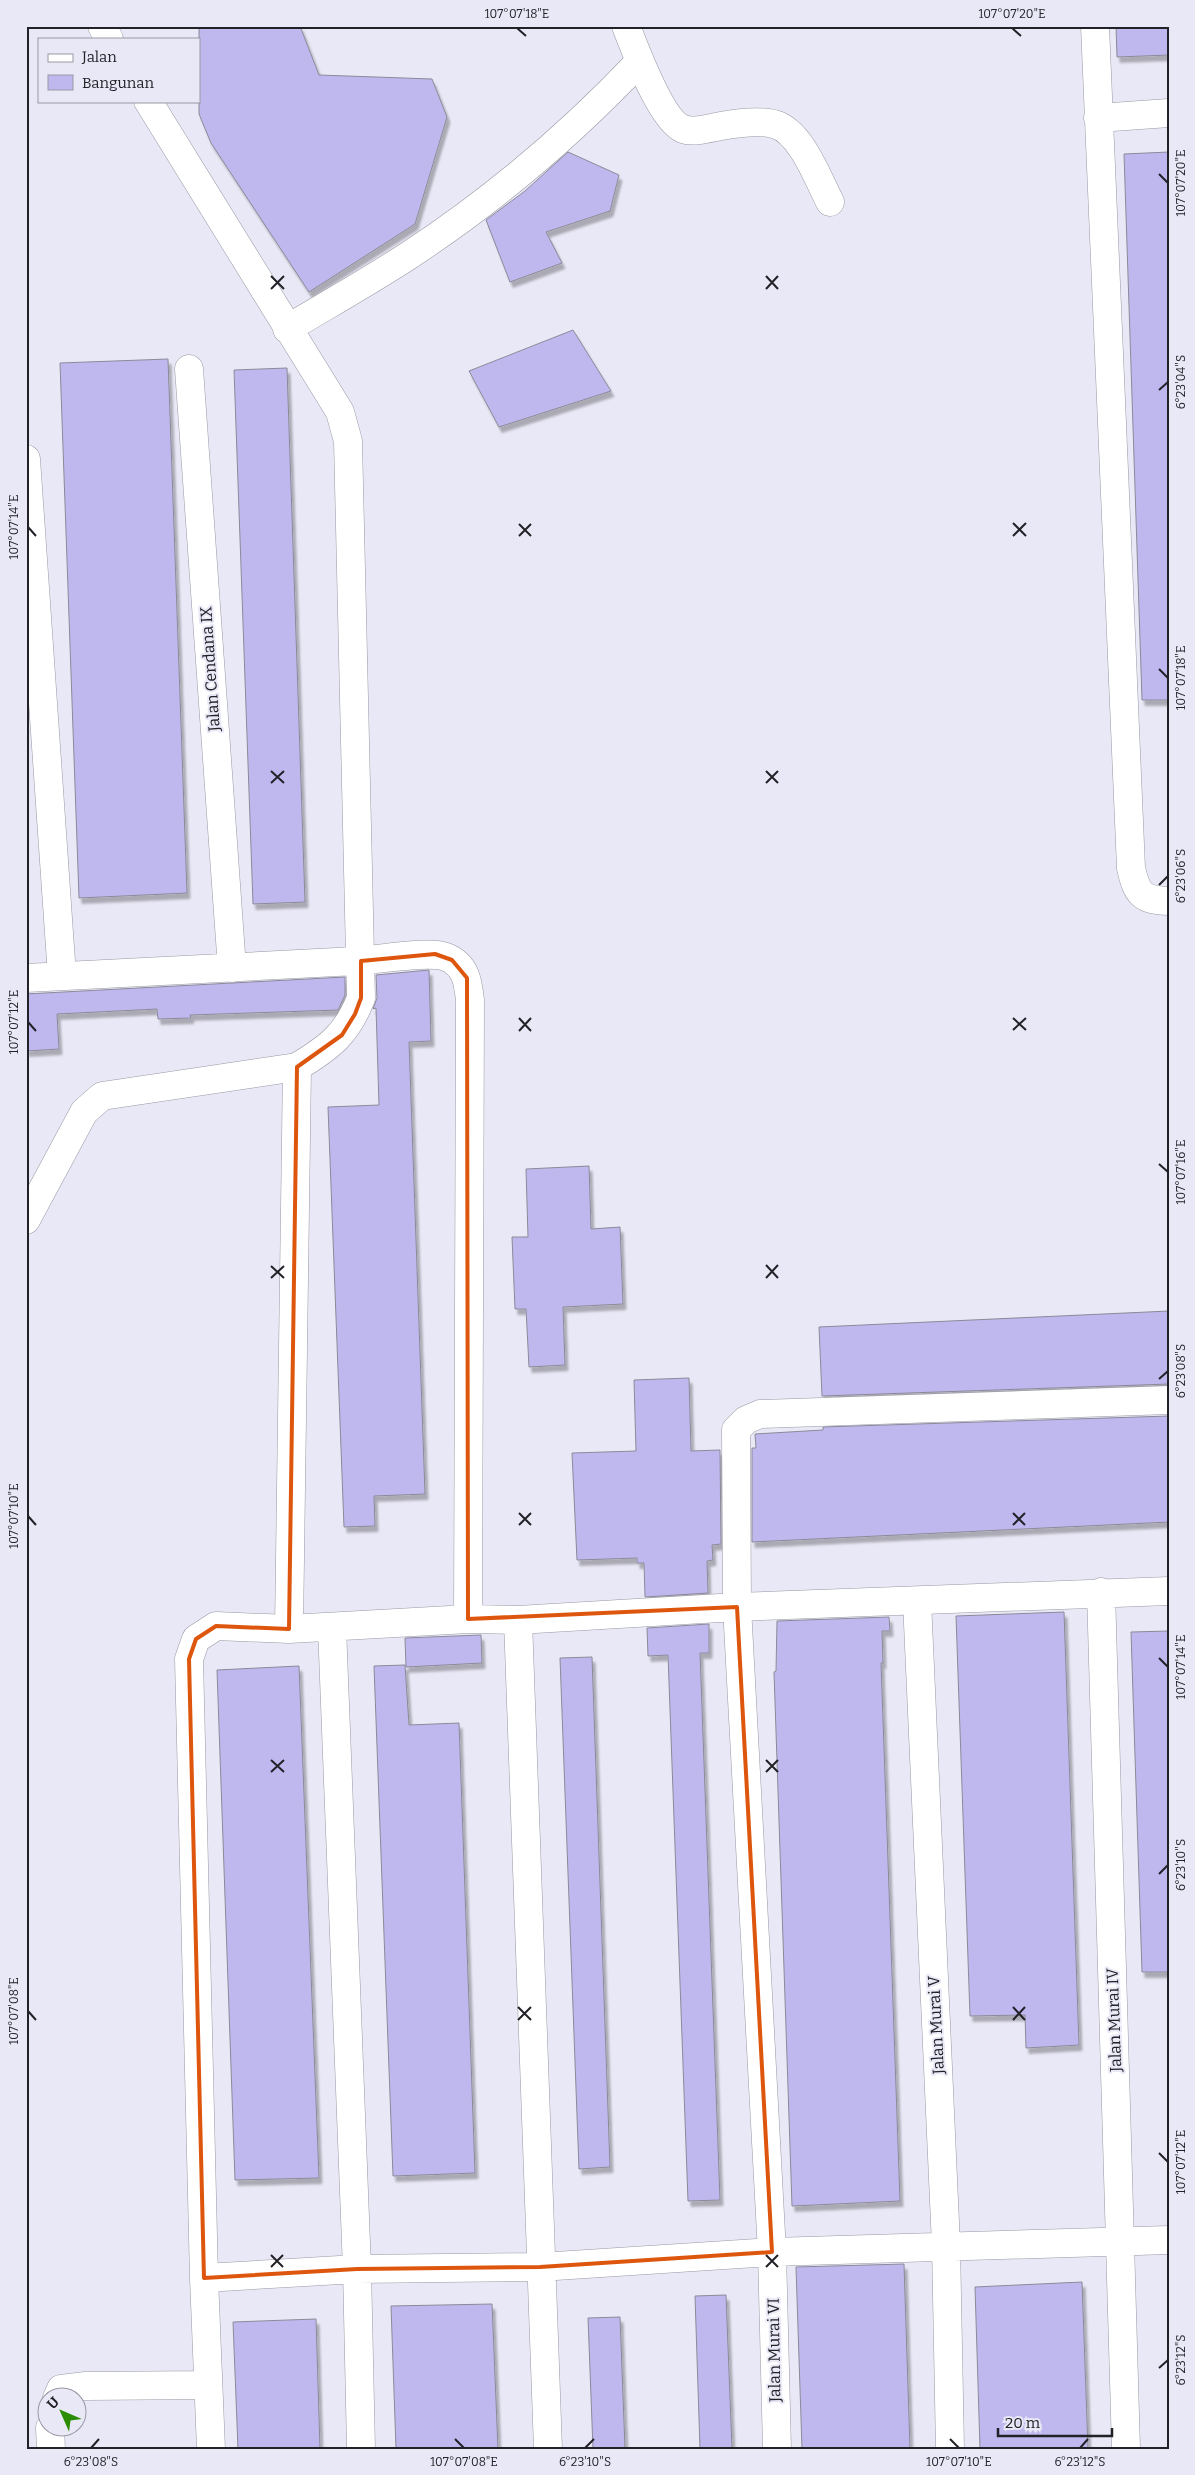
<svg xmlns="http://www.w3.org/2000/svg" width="1195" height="2475" font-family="Bitter,serif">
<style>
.building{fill:#bfb8ef;stroke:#8b8a98;filter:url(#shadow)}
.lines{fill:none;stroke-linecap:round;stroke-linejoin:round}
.minor-casing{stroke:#9998a5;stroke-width:29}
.minor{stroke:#fff;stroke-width:28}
.marked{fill:none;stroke:#de560d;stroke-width:4;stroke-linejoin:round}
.ticks{fill:none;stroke:#222127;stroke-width:2}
.labels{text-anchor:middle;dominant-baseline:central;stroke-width:4;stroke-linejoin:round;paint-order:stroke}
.street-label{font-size:16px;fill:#222127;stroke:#e9e8f6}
.neatline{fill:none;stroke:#222127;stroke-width:2}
.ticks-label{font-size:12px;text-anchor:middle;fill:#222127}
</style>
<defs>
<filter id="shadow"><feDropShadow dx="3" dy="5.5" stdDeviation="1" flood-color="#0004"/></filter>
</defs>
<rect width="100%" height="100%" fill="#e9e8f6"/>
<path class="building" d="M199,26H300L319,75L432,79L447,117L415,224L309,292L211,143L199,114Z
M1116,26H1169V55L1117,57Z
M568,152L619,175L610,211L546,232L562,263L510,282L486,220L525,191Z
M1169,152V700H1142L1124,154Z
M573,330L611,391L499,427L469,371Z
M168,359L187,893L79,898L60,363Z
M287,368L305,902L253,904L234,370Z
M429,970L431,1041L409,1042L425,1494L374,1496L375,1526L344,1527L328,1107L379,1105L376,1008L373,1009L377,998L376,975Z
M345,977V995L338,1010L190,1015L191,1018L158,1019L157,1009L57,1014L59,1049L26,1051V994Z
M589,1166L591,1229L620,1227L623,1304L563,1307L565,1365L529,1367L526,1309H515L512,1237H528L526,1169Z
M1169,1311V1384L822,1396L819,1327Z
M689,1378L691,1451L720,1450L721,1544L712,1545L713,1560L707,1561L708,1593L645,1597L644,1563H637V1558L577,1560L572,1453L636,1451L634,1380Z
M1169,1416V1522L752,1542V1448H756L755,1434L823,1430V1427Z
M1064,1612L1079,2045L1026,2048L1025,2015L970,2016L956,1616Z
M889,1617L890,1631H882L883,1663H881L900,2201L792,2206L774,1672L776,1671L777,1621Z
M709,1624V1653H700L720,2200L688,2201L668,1655L648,1656L647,1628Z
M1169,1631V1972H1142L1131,1632Z
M481,1635L482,1663L406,1667L405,1638Z
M592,1657L610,2167L579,2169L560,1658Z
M405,1665L409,1725L459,1723L475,2173L393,2176L374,1666Z
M299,1666L319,2178L235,2180L217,1670Z
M904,2264L910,2449H802L796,2267Z
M1082,2282L1088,2449H980L975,2287Z
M726,2295L732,2449H700L695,2296Z
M492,2304L498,2449H396L391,2306Z
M620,2317L625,2449H593L588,2318Z
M316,2319L320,2449H238L233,2322Z"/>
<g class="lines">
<g class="minor-casing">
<path id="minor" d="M102,26L109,39
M626,26C635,49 661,120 683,129C693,133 710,128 721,126C737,123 757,120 774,124C801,131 818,179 830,202
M1095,26L1131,868C1137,894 1141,900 1169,901
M1098,118L1169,113
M287,329C327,305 368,282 408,256C492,201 571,134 640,61
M189,369L232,968
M26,459L62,976
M26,978C136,973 246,967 356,961C378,960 428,950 446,957C466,965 468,982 470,1000L468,1619L518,1620L737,1607L1169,1591
M26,1220L84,1112L102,1096L297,1067C330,1047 347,1034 361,998L348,441L340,412L329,394L148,101
M1101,1592L1126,2449
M917,1601L946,2245L950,2449
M518,1620L548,2449
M332,1627L357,2269L361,2449
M289,1629L297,1067
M204,2278L357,2269L540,2267L772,2252L1169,2240
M57,2398L61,2389L86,2386L208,2385
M50,2428L51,2449
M211,2449L204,2278L189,1659L196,1639L216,1626L289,1629L468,1619
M777,2449L772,2252L737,1607L736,1430L746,1420L760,1414L1169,1400"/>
</g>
<use href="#minor" class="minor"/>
</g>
<path class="marked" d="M435,954L452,960L467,978L468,1619L737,1607L772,2252L540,2267L357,2269L204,2278L189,1659L196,1639L216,1626L289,1629L297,1067L342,1035L355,1014L361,998V961Z"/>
<path class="ticks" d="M517,28L526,36M1012,28L1021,36M1159,174L1168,183M271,276L284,289M766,276L778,289M271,289L284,276M766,289L778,276M1159,390L1168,382M1013,523L1026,536M519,524L531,536M28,527L36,536M519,536L531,524M1013,536L1026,523M1159,669L1168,678M271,771L284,783M766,771L778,783M271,783L284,771M766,783L778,771M1159,885L1168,876M519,1018L531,1031M1013,1018L1026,1030M28,1022L36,1031M1013,1030L1026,1018M519,1031L531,1018M1159,1164L1168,1172M766,1265L778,1278M271,1266L284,1278M271,1278L284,1266M766,1278L778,1265M1159,1379L1168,1371M519,1513L531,1525M1013,1513L1025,1525M28,1516L36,1525M519,1525L531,1513M1013,1525L1025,1513M1159,1658L1168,1667M271,1760L284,1772M766,1760L778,1772M271,1772L284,1760M766,1772L778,1760M1159,1874L1168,1865M518,2007L531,2020M1013,2007L1025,2020M28,2011L36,2020M518,2020L531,2007M1013,2020L1025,2007M1159,2153L1168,2162M271,2255L283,2267M766,2255L778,2267M271,2267L283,2255M766,2267L778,2255M1159,2368L1168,2360M455,2439L464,2448M950,2439L959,2448M91,2448L99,2439M585,2448L594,2439M1080,2448L1088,2439"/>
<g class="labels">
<g class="street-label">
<text transform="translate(210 669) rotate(-94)">Jalan Cendana IX</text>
<text transform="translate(1114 2020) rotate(-92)">Jalan Murai IV</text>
<text transform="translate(936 2025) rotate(-93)">Jalan Murai V</text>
<text transform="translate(774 2350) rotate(-91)">Jalan Murai VI</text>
</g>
</g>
<rect width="1195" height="2475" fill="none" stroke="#e9e8f6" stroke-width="55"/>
<rect x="38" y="38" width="162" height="65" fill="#e9e8f6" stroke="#9998a3"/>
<rect x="48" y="54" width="25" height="8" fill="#ffffff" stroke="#9998a3"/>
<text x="82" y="62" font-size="15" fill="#222127">Jalan</text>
<rect x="48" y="75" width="25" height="15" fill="#bfb8ef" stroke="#9998a3"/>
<text x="82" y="88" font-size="15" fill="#222127">Bangunan</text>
<g transform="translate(62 2412) rotate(315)"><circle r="24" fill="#e9e8f6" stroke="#9998a3"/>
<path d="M0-4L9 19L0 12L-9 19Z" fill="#2a8d03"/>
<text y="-8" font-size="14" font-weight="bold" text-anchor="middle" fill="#222127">U</text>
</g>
<path d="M998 2428v8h114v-8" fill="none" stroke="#222127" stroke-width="2.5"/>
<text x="1005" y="2428" font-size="15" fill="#222127" stroke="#e9e8f6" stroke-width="4" paint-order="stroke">20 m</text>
<rect x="28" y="28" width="1140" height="2420" class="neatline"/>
<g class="ticks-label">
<text x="517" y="18">107°07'18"E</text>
<text x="1012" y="18">107°07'20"E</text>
<text transform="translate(1181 183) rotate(-90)" y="4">107°07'20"E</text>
<text transform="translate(1181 382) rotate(-90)" y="4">6°23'04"S</text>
<text transform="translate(14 527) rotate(-90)" y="4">107°07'14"E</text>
<text transform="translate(1181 678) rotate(-90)" y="4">107°07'18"E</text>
<text transform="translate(1181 876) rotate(-90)" y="4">6°23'06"S</text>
<text transform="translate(14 1022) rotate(-90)" y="4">107°07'12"E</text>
<text transform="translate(1181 1172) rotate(-90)" y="4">107°07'16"E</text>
<text transform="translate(1181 1371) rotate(-90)" y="4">6°23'08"S</text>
<text transform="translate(14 1516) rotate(-90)" y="4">107°07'10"E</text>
<text transform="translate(1181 1667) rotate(-90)" y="4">107°07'14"E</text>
<text transform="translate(1181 1865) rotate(-90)" y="4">6°23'10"S</text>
<text transform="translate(14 2011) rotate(-90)" y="4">107°07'08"E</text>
<text transform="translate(1181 2162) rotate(-90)" y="4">107°07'12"E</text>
<text transform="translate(1181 2360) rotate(-90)" y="4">6°23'12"S</text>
<text x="91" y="2466">6°23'08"S</text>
<text x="464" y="2466">107°07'08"E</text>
<text x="585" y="2466">6°23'10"S</text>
<text x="959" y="2466">107°07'10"E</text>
<text x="1080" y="2466">6°23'12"S</text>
</g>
</svg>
